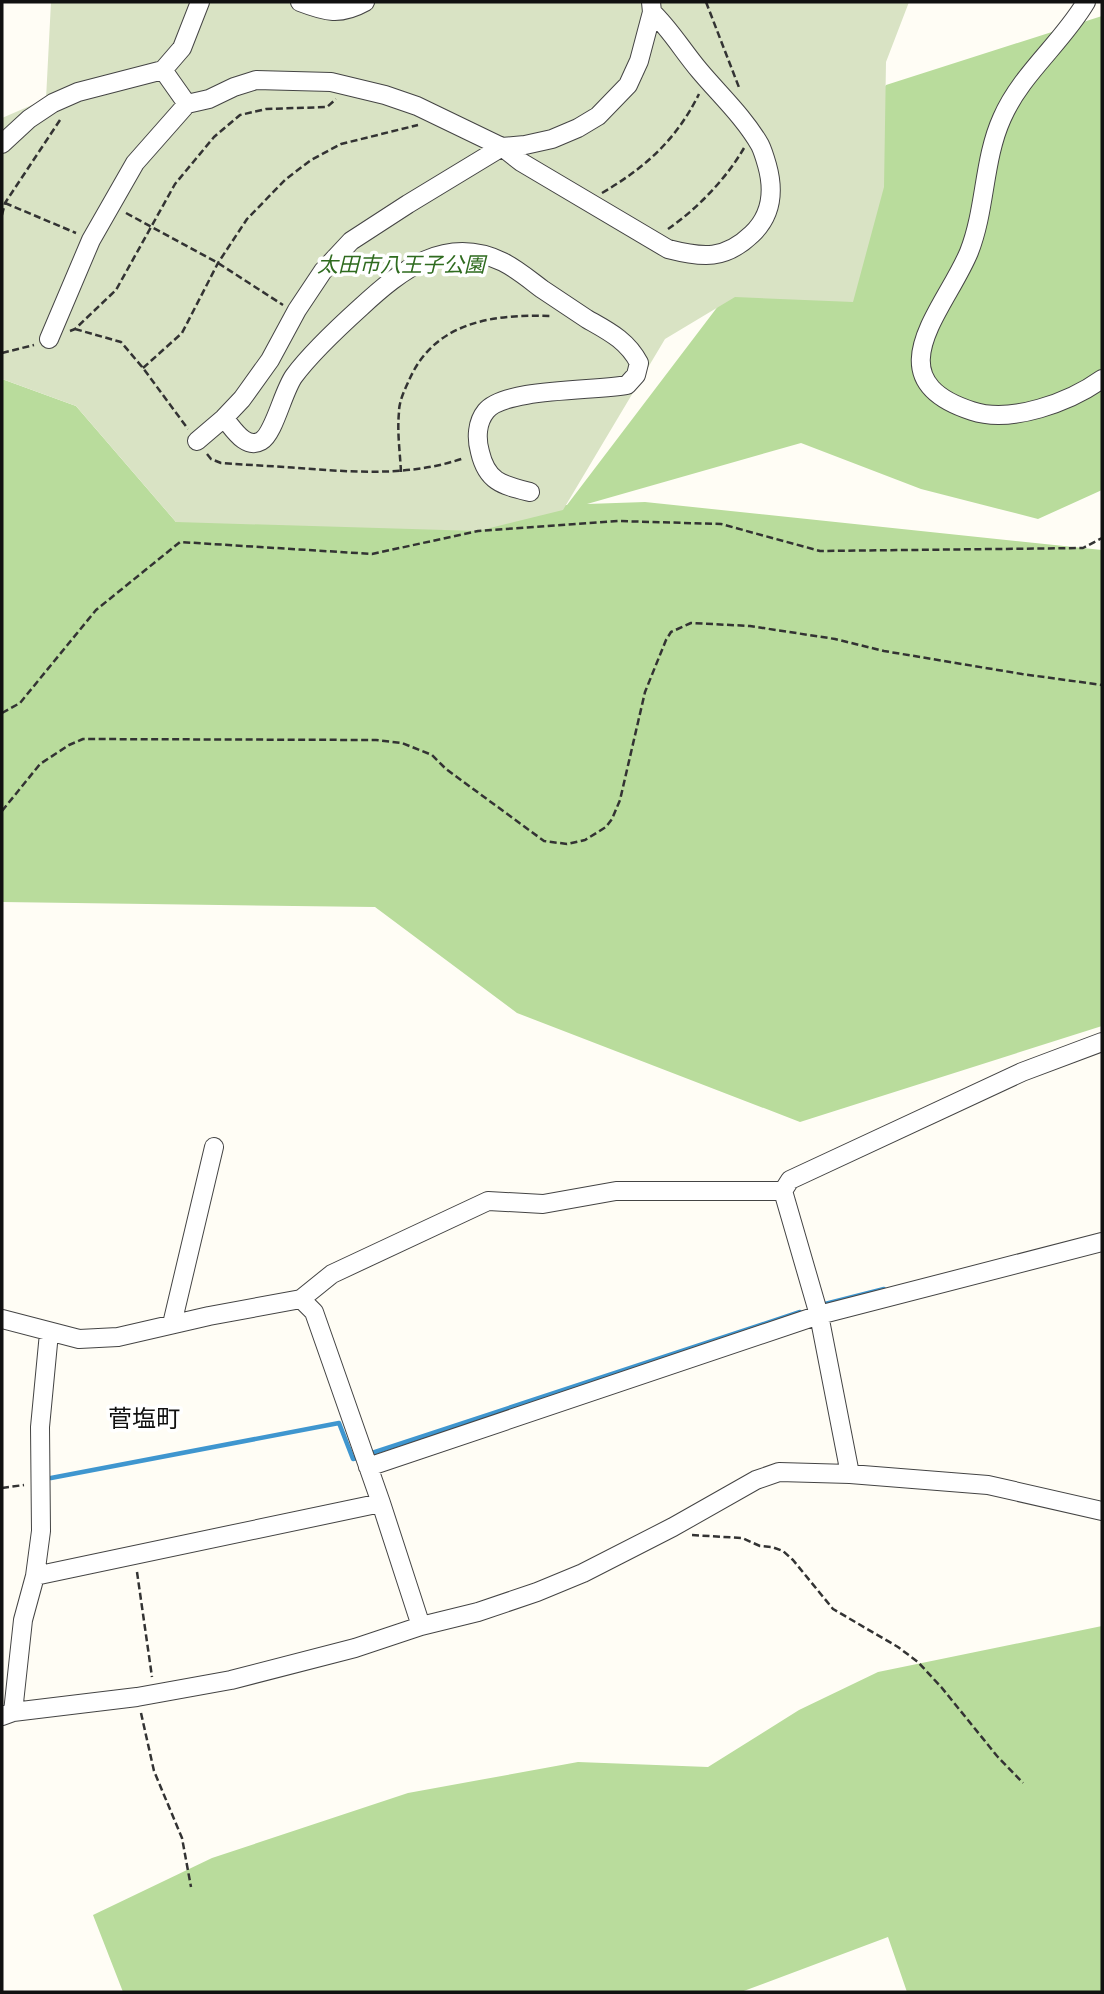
<svg xmlns="http://www.w3.org/2000/svg" width="1104" height="1994" font-family="'Crimson Pro','Noto Sans JP',serif">
<style>
.forest{fill:#b9dc9c}
.cemetery{fill:#d9e3c4}
.lines{fill:none;stroke-linecap:round;stroke-linejoin:round}
.stream{stroke:#3f96cf;stroke-width:4.5}
.minor-casing{stroke:#444;stroke-width:20}
.path{stroke:#333;stroke-width:2.5;stroke-dasharray:7 3.5;stroke-linecap:butt}
.minor{stroke:#fff;stroke-width:18}
.labels{text-anchor:middle;dominant-baseline:central;stroke-width:7;stroke-linejoin:round;paint-order:stroke}
.park-label{font-size:21px;font-style:italic;fill:#2f6b1f;stroke:#fff}
.quarter-label{font-size:24px;fill:#111;stroke:#fff}
</style>
<rect width="100%" height="100%" fill="#fffdf5"/>
<path class="forest" d="M1102,16V490L1038,519L921,489L801,443L587,504L645,502L1102,550V1026L800,1122L517,1013L375,907L2,902V379L76,406L176,522L567,505L886,85Z
M1102,1626V1992H907L888,1937L741,1992H123L93,1915L212,1858L408,1793L578,1762L708,1767L799,1710L878,1672Z"/>
<path class="cemetery" d="M51,2H909L886,62L884,187L853,302L735,297L665,339L563,510L478,531L176,522L76,406L2,379V118L46,99Z"/>
<g class="lines">
<path class="stream" d="M821,1305L884,1289
M369,1454L800,1312
M51,1478L339,1423L353,1459L361,1457"/>
<g class="minor-casing">
<path id="minor" d="M300,2C326,12 340,16 365,2
M1086,2C1062,43 1021,74 1002,118C983,160 986,209 969,252C945,310 872,379 972,411C1011,424 1070,402 1102,379
M163,70L187,104
M2,144L29,119L53,103L78,92L163,70L182,48L200,2
M49,339L91,240L135,163L187,104L209,99L234,87L256,80L331,82L385,95L417,106L502,147L521,162L668,249C703,258 725,260 752,234C772,215 774,190 767,165C765,158 763,151 760,145C744,117 719,94 699,70C683,51 670,29 652,12
M224,418C233,428 245,450 261,441C274,434 283,391 294,376C311,353 340,326 361,307C401,270 446,234 503,262C517,269 530,280 542,289C557,299 572,309 587,319C608,331 627,340 639,363L636,375L627,385C596,391 504,388 486,411C477,422 476,438 480,452C487,482 502,485 530,492
M197,441L224,418L242,399L270,360L297,310L323,271L351,241L408,204L502,147L525,145L552,139L578,128L598,116L628,85L639,61L652,12L651,2
M301,1299L314,1312L381,1503L421,1626
M2,1319L79,1339L118,1337L209,1316L301,1299L332,1274L488,1201L543,1204L616,1191H783
M172,1324L214,1147
M368,1467L819,1315L1102,1242
M850,1474L819,1315L783,1191L790,1180L1022,1072L1102,1042
M35,1576L381,1503
M13,1712L23,1620L35,1576L41,1531L40,1427L49,1333
M2,1716L13,1712L137,1697L231,1680L355,1648L421,1626L478,1612L537,1592L583,1573L673,1527L756,1480L779,1472L850,1474L988,1485L1102,1511"/>
</g>
<path class="path" d="M706,2L740,90
M602,193C646,167 676,140 699,94
M5,203L76,233
M126,213L218,263L283,305
M2,215L5,203L60,120
M668,229C697,209 726,179 744,148
M75,329L121,342L143,368L188,429
M70,331L75,329L116,290L175,184L214,137L240,115L266,109L327,107L336,99
M2,353L34,345
M143,368L182,333L218,263L247,219L286,179L311,160L341,144L418,125
M207,454L211,459L221,463C247,465 272,466 297,468C354,472 410,477 464,458
M401,472C400,452 397,432 399,412C399,400 406,387 411,376C438,320 497,314 552,316
M2,713L20,703L96,610L180,542L372,554L478,531L618,521L721,524L820,551L1083,548L1102,538
M2,811L40,764L69,745L83,739L376,740L402,743L432,755L446,769L544,841L567,844L585,840L606,827L612,819L620,800L645,692L666,640L671,632L691,623L750,626L835,639L884,651L1022,674L1102,685
M2,1488L24,1485
M692,1535L742,1538L760,1546L772,1547L783,1551L793,1560L833,1609L898,1647L918,1662L942,1688L997,1756L1023,1783
M137,1572L152,1677
M141,1713L154,1771L182,1838L191,1887"/>
<use href="#minor" class="minor"/>
</g>
<g class="labels">
<g class="park-label">
<text x="401" y="265">太田市八王子公園</text>
</g>
<g class="quarter-label">
<text x="144" y="1418">菅塩町</text>
</g>
</g>
<rect width="1104" height="1994" fill="none" stroke="#111111" stroke-width="7"/>
</svg>
